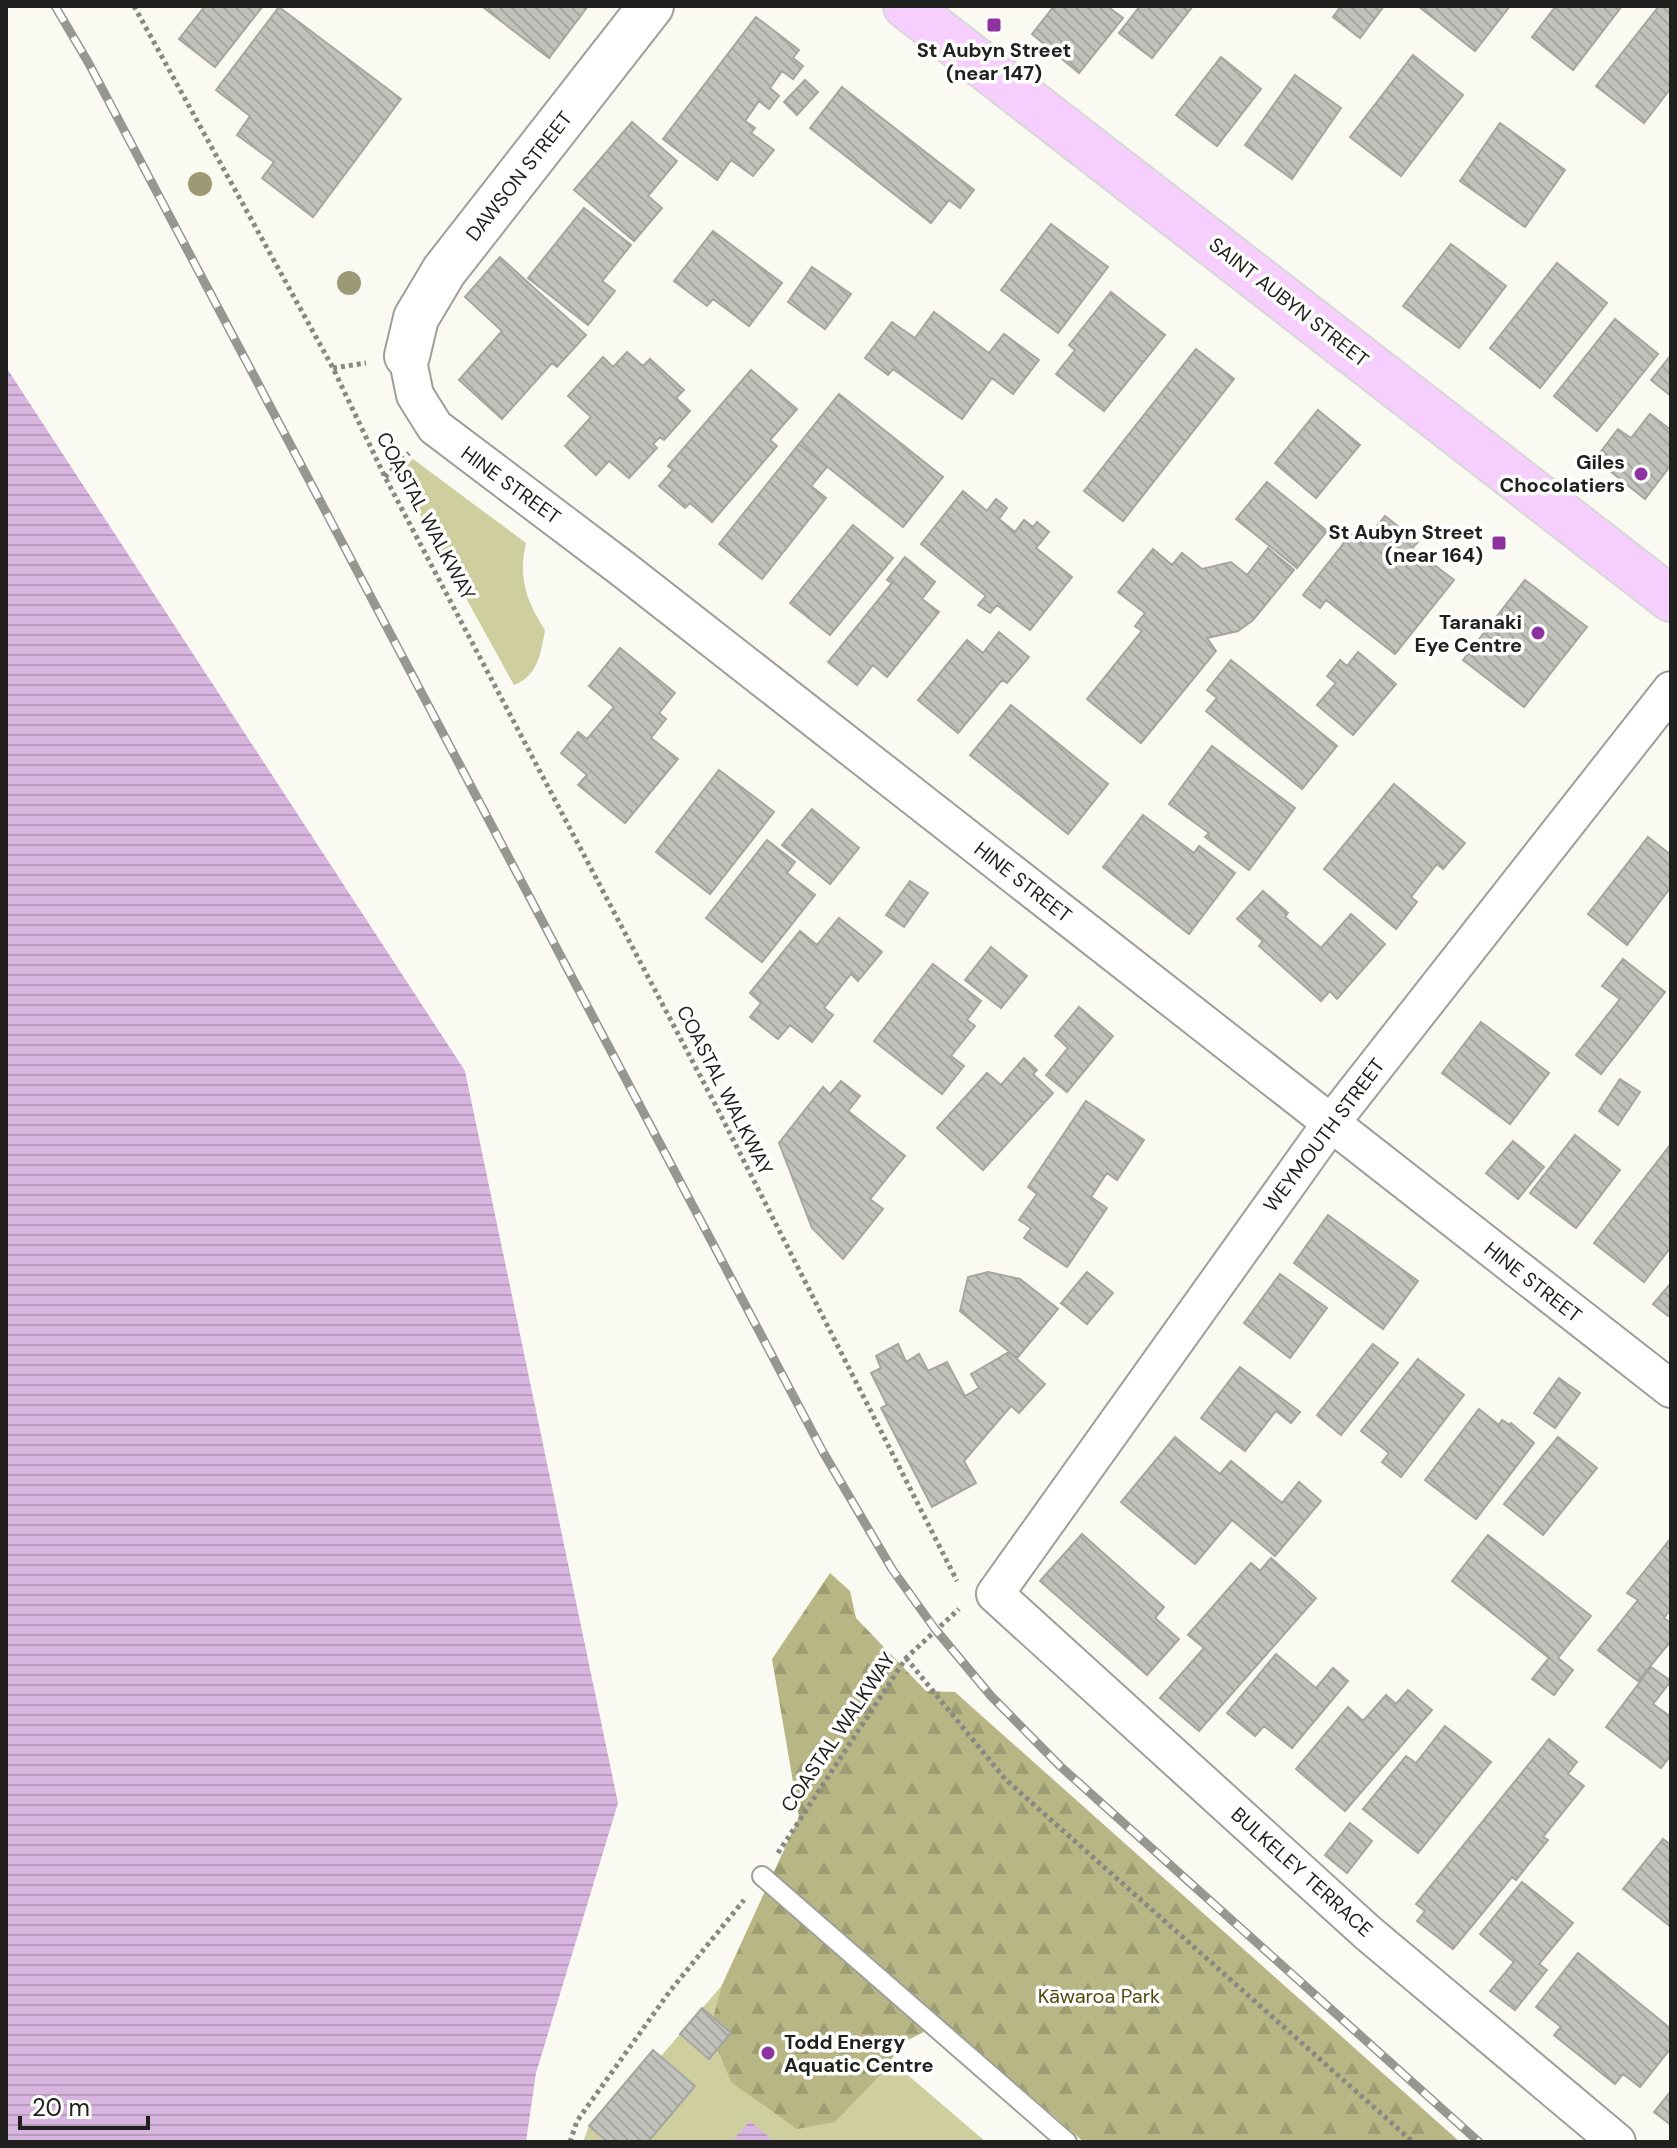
<svg xmlns="http://www.w3.org/2000/svg" width="1677" height="2148" font-family="'DM Sans',sans-serif">
<style>
.green{fill:#cfce9f}
.forest{fill:url(#forest-firs)}
.water{fill:url(#water-rules)}
.building{fill:url(#building-back-hatch);stroke:#a6a6a0;stroke-width:2}
.lines{fill:none;stroke-linecap:round;stroke-linejoin:round}
.service-casing{stroke:#9f9f99;stroke-width:22}
.minor-casing{stroke:#9f9f99;stroke-width:40}
.tertiary-casing{stroke:#9f9f99;stroke-width:48}
.trunk-casing{stroke:#d7d7d6;stroke-width:48}
.path{stroke:#888884;stroke-width:5;stroke-dasharray:4 4;stroke-linecap:butt}
.service{stroke:#fff;stroke-width:18}
.minor{stroke:#fff;stroke-width:36}
.tertiary{stroke:#fff;stroke-width:44}
.trunk{stroke:#f6cffe;stroke-width:44}
.rail-casing{stroke:#979792;stroke-width:9}
.rail{stroke:#fffffe;stroke-width:6;stroke-dasharray:18;stroke-linecap:butt}
.tree{fill:#9c9a76}
.poi-dot{fill:#8c339f;stroke:#fffffe;stroke-width:3}
.labels{text-anchor:middle;dominant-baseline:central;stroke-width:7;stroke-linejoin:round;paint-order:stroke}
.poi-label{font-size:20px;font-weight:bold;fill:#20201e;stroke:#fffffe;text-anchor:end}
.street-label{font-size:20px;fill:#20201e;stroke:#fffffe}
.park-label{font-size:20px;fill:#504c10;stroke:#fffffe}
</style>
<defs>
<pattern id="forest-firs" width="22" height="20" patternUnits="userSpaceOnUse" patternTransform="scale(2)"><rect width="22" height="20" fill="#b8b684"/><path d="M5 1l3.5 6h-7zM16 11l3.5 6h-7z" fill="#9e9c72"/></pattern>
<pattern id="water-rules" width="6" height="5" patternUnits="userSpaceOnUse" patternTransform="scale(2)"><rect width="6" height="5" fill="#d7b5de"/><path d="M0 2.5h6" fill="none" stroke="#b89bbe"/></pattern>
<pattern id="building-back-hatch" width="6" height="6" patternUnits="userSpaceOnUse" patternTransform="scale(2)"><rect width="6" height="6" fill="#c2c2bc"/><path d="M-1 5l2 2M0 0l6 6M5-1l2 2" fill="none" stroke="#a6a6a1"/></pattern>
</defs>
<rect width="100%" height="100%" fill="#fafaf3"/>
<path class="green" d="M413,459L526,543C518,577 526,601 545,630C541,653 538,676 514,685L413,502L401,471Z
M743,1961L889,2059L986,2142H583L589,2126L653,2050L661,2056Z"/>
<path class="forest" d="M830,1573L850,1591L856,1618L926,1691L955,1692L1460,2142H1084L944,2022L904,2042L881,2074L835,2122L797,2129L731,2082L710,2030L722,1985L799,1817L772,1659Z"/>
<path class="water" d="M6,367L465,1071L618,1803L536,2073L526,2142H6Z
M750,2121L775,2142H731Z"/>
<path class="building" d="M205,6H263L215,67L179,39Z
M486,6H588L549,58L484,8Z
M1054,6H1107L1123,18L1079,73L1032,34Z
M1140,6H1193L1152,58L1119,33Z
M1341,6H1384L1360,38L1333,17Z
M1418,6H1510L1475,51Z
M1556,6H1622L1573,70L1532,37Z
M1659,6H1671V88L1644,123L1596,86Z
M279,7L401,99L313,217L262,178L274,162L237,135L250,116L216,90Z
M756,17L799,50L793,58L803,66L793,79L782,71L770,88L779,96L769,109L759,101L745,121L755,128L751,133L774,150L753,176L731,160L717,180L663,139Z
M1413,55L1463,95L1401,176L1350,137Z
M1221,57L1261,89L1217,146L1176,115Z
M1295,75L1341,108L1292,179L1245,145Z
M805,80L818,92L797,115L784,102Z
M842,87L974,190L960,208L949,200L931,223L810,128Z
M632,122L677,161L648,196L662,208L634,241L574,190Z
M1500,123L1565,170L1525,227L1460,181Z
M584,208L631,245L602,281L615,291L588,325L528,278Z
M1051,224L1108,267L1058,333L1001,290Z
M713,231L782,283L749,326L713,299L707,306L674,281Z
M1451,244L1506,286L1459,348L1403,306Z
M500,257L586,335L557,367L552,363L502,419L459,380L502,331L465,297Z
M1557,263L1607,303L1540,388L1490,348Z
M812,267L851,294L825,329L788,302Z
M1111,292L1165,335L1104,411L1056,374L1075,350L1069,345Z
M934,312L989,353L1004,334L1039,360L1013,394L992,378L962,419L893,369L888,375L865,358L892,322L915,338Z
M1615,319L1658,354L1597,431L1554,396Z
M1196,349L1234,379L1123,521L1084,491Z
M627,352L643,366L650,359L684,390L676,398L690,411L664,440L660,437L653,444L657,448L629,478L609,461L596,475L565,446L591,417L568,396L603,357L613,367Z
M1671,355V396L1651,380Z
M751,370L797,409L770,440L777,446L712,522L690,503L685,508L659,486L673,470L668,466Z
M839,394L943,477L903,527L799,444Z
M1318,410L1360,445L1316,498L1275,463Z
M1650,414L1671,430V465L1645,499L1595,459L1618,429L1631,438Z
M799,444L827,467L811,486L826,498L762,579L719,544Z
M1267,482L1327,531L1297,568L1236,519Z
M963,491L987,511L996,499L1007,508L999,519L1015,532L1024,520L1033,527L1037,522L1049,532L1036,548L1072,577L1030,630L997,605L990,613L978,605L986,596L921,544Z
M1385,516L1418,542L1412,548L1454,580L1395,654L1326,600L1320,608L1303,595L1351,534L1363,544Z
M853,525L893,558L830,635L790,603Z
M1268,548L1294,570L1253,620L1238,631L1207,638L1216,651L1141,743L1087,699L1142,631L1135,626L1145,613L1118,592L1153,549L1172,565L1182,553L1202,569L1231,562L1247,575Z
M905,557L935,582L922,599L939,612L887,677L873,665L857,685L828,662L892,583L887,580Z
M1525,580L1587,627L1524,707L1463,660Z
M999,632L1029,657L1007,683L1002,680L958,733L918,700L967,640L983,653Z
M620,648L675,693L659,713L666,719L651,738L678,759L625,823L578,785L587,775L561,753L578,732L587,739L614,707L589,686Z
M1358,652L1396,684L1353,735L1317,705L1336,683L1327,676L1340,660L1347,666Z
M1231,660L1337,746L1302,789L1206,711L1217,698L1207,690Z
M1011,705L1108,784L1068,834L970,755Z
M1212,746L1295,808L1249,870L1205,837L1209,833L1169,804Z
M719,770L774,812L710,894L656,852Z
M1394,784L1465,843L1443,869L1437,864L1411,897L1417,902L1396,929L1324,869Z
M812,809L859,848L830,884L782,845Z
M1143,815L1194,853L1199,846L1235,873L1189,934L1103,867Z
M1648,837L1671,855V887L1627,945L1588,914Z
M767,840L795,862L787,873L815,895L762,962L706,918Z
M910,881L928,893L904,927L886,915Z
M1263,891L1288,913L1285,917L1321,948L1351,914L1385,944L1337,999L1330,991L1321,1001L1259,946L1263,941L1237,919Z
M839,918L882,952L858,981L851,974L824,1008L833,1015L812,1042L790,1025L778,1039L750,1017L761,1003L750,993L800,931L817,945Z
M991,947L1027,976L1001,1008L965,980Z
M1623,959L1665,992L1601,1074L1576,1055L1620,999L1602,986Z
M933,964L981,1001L967,1020L975,1026L951,1056L964,1066L942,1094L874,1041Z
M1079,1007L1113,1036L1067,1092L1046,1075L1068,1048L1055,1036Z
M1481,1022L1549,1073L1510,1124L1442,1073Z
M1024,1058L1037,1070L1033,1074L1053,1093L983,1170L937,1128L987,1073L1001,1085Z
M1620,1079L1640,1092L1618,1125L1599,1111Z
M841,1081L860,1096L848,1111L905,1156L870,1199L883,1209L843,1259L812,1228L779,1143L823,1087L830,1094Z
M1086,1101L1144,1140L1117,1180L1107,1173L1091,1197L1107,1208L1067,1267L1024,1238L1031,1228L1019,1220L1037,1194L1028,1187Z
M1575,1135L1620,1170L1576,1228L1530,1193Z
M1513,1141L1544,1167L1518,1199L1486,1173Z
M1671,1144V1247L1644,1282L1594,1243Z
M1328,1215L1418,1281L1383,1329L1294,1263Z
M988,1272L1020,1279L1058,1309L1017,1358L960,1311L968,1277Z
M1087,1272L1113,1293L1087,1324L1061,1303Z
M1280,1274L1327,1308L1290,1358L1244,1323Z
M1671,1283V1313L1668,1316L1653,1304Z
M898,1344L906,1362L919,1354L928,1371L947,1362L965,1396L979,1388L971,1374L1009,1352L1045,1384L1019,1413L1011,1406L964,1461L976,1483L932,1507L881,1408L887,1405L871,1373L881,1368L876,1356Z
M1373,1344L1398,1363L1341,1435L1317,1415Z
M1418,1359L1464,1395L1401,1477L1382,1462L1389,1453L1361,1431Z
M1240,1367L1300,1412L1291,1423L1276,1411L1245,1451L1201,1418Z
M1559,1378L1580,1393L1555,1428L1534,1413Z
M1479,1409L1499,1425L1502,1420L1510,1425L1511,1423L1534,1443L1476,1519L1425,1480Z
M1175,1437L1220,1474L1231,1461L1282,1503L1299,1482L1321,1501L1275,1556L1232,1520L1195,1564L1121,1502Z
M1558,1437L1597,1468L1543,1535L1504,1504Z
M1082,1534L1164,1607L1155,1618L1179,1639L1147,1675L1040,1581Z
M1488,1535L1591,1616L1558,1658L1573,1670L1554,1695L1532,1679L1549,1658L1452,1581Z
M1671,1538V1609L1664,1618L1671,1623V1641L1638,1681L1598,1650L1638,1600L1627,1593Z
M1271,1558L1316,1598L1199,1731L1160,1698L1204,1648L1188,1635L1251,1563L1260,1571Z
M1276,1654L1316,1688L1333,1668L1348,1681L1292,1748L1264,1726L1255,1736L1227,1713Z
M1651,1667L1671,1681L1653,1704L1671,1717V1755L1661,1768L1606,1727Z
M1408,1690L1432,1710L1345,1811L1296,1769L1348,1707L1363,1721L1386,1695L1396,1704Z
M1445,1726L1491,1762L1418,1853L1363,1809L1406,1756L1416,1763Z
M1549,1739L1577,1762L1568,1774L1584,1786L1543,1837L1548,1840L1516,1880L1512,1877L1453,1949L1417,1921L1425,1911L1416,1904Z
M1350,1823L1372,1841L1347,1873L1325,1855Z
M1663,1839L1671,1845V1927L1623,1889Z
M1522,1882L1573,1923L1539,1964L1547,1970L1515,2010L1490,1991L1514,1962L1480,1934Z
M1578,1953L1671,2029V2048L1640,2087L1623,2074L1615,2084L1554,2035L1561,2027L1536,2007Z
M702,2008L731,2033L709,2059L680,2034Z
M653,2050L695,2086L648,2142H608L589,2126Z
M1671,2091V2125L1654,2112Z"/>
<g class="lines">
<g class="service-casing">
<path id="service" d="M762,1876L1067,2142"/>
</g>
<g class="minor-casing">
<path id="minor" d="M407,356L415,395L435,427L623,569L1671,1389
M1617,2142L1368,1933L995,1594L1331,1123L1671,690"/>
</g>
<g class="tertiary-casing">
<path id="tertiary" d="M407,356L416,318L444,271L651,6"/>
</g>
<g class="trunk-casing">
<path id="trunk" d="M906,6L1671,599"/>
</g>
<path class="path" d="M134,6L333,368L385,477L716,1106L957,1581
M333,368L366,363
M385,477L409,453
M906,1658L1005,1779L1413,2142
M778,1853L906,1658L959,1609
M570,2142L577,2121L670,1991L744,1900"/>
<use href="#service" class="service"/>
<use href="#minor" class="minor"/>
<use href="#tertiary" class="tertiary"/>
<use href="#trunk" class="trunk"/>
<g class="rail-casing">
<path id="rail" d="M55,6L88,62L823,1452L892,1569L935,1629L991,1696L1060,1766L1479,2142"/>
</g>
<use href="#rail" class="rail"/>
</g>
<g class="tree">
<circle cx="200" cy="184" r="12"/>
<circle cx="349" cy="283" r="12"/>
</g>
<g class="poi-dot">
<rect x="986" y="17" width="16" height="16" rx="4"/>
<circle cx="1641" cy="474" r="8"/>
<rect x="1491" y="535" width="16" height="16" rx="4"/>
<circle cx="1538" cy="633" r="8"/>
<circle cx="768" cy="2053" r="8"/>
</g>
<g class="labels">
<g class="poi-label">
<text x="994" y="50" text-anchor="middle">St Aubyn Street<tspan x="994" dy="23">(near 147)</tspan></text>
<text x="1625" y="462">Giles<tspan x="1625" dy="23">Chocolatiers</tspan></text>
<text x="1483" y="532">St Aubyn Street<tspan x="1483" dy="23">(near 164)</tspan></text>
<text x="1522" y="622">Taranaki<tspan x="1522" dy="23">Eye Centre</tspan></text>
<text x="784" y="2042" text-anchor="start">Todd Energy<tspan x="784" dy="23">Aquatic Centre</tspan></text>
</g>
<g class="street-label">
<text transform="translate(519 176) rotate(-52)">DAWSON STREET</text>
<text transform="translate(1289 302) rotate(38)">SAINT AUBYN STREET</text>
<text transform="translate(511 485) rotate(36)">HINE STREET</text>
<text transform="translate(426 516) rotate(62)">COASTAL WALKWAY</text>
<text transform="translate(1023 882) rotate(38)">HINE STREET</text>
<text transform="translate(725 1090) rotate(63)">COASTAL WALKWAY</text>
<text transform="translate(1324 1135) rotate(-53)">WEYMOUTH STREET</text>
<text transform="translate(1533 1282) rotate(38)">HINE STREET</text>
<text transform="translate(838 1732) rotate(-56)">COASTAL WALKWAY</text>
<text transform="translate(1302 1872) rotate(42)">BULKELEY TERRACE</text>
</g>
<g class="park-label">
<text x="1099" y="1996">Kāwaroa Park</text>
</g>
</g>
<rect width="1677" height="2148" fill="none" stroke="#20201e" stroke-width="16"/>
<path d="M20 2116v12h128v-12" fill="none" stroke="#20201e" stroke-width="4"/>
<text x="32" y="2116" font-size="24" fill="#20201e" stroke="#fffffe" stroke-width="6" paint-order="stroke">20 m</text>
</svg>
